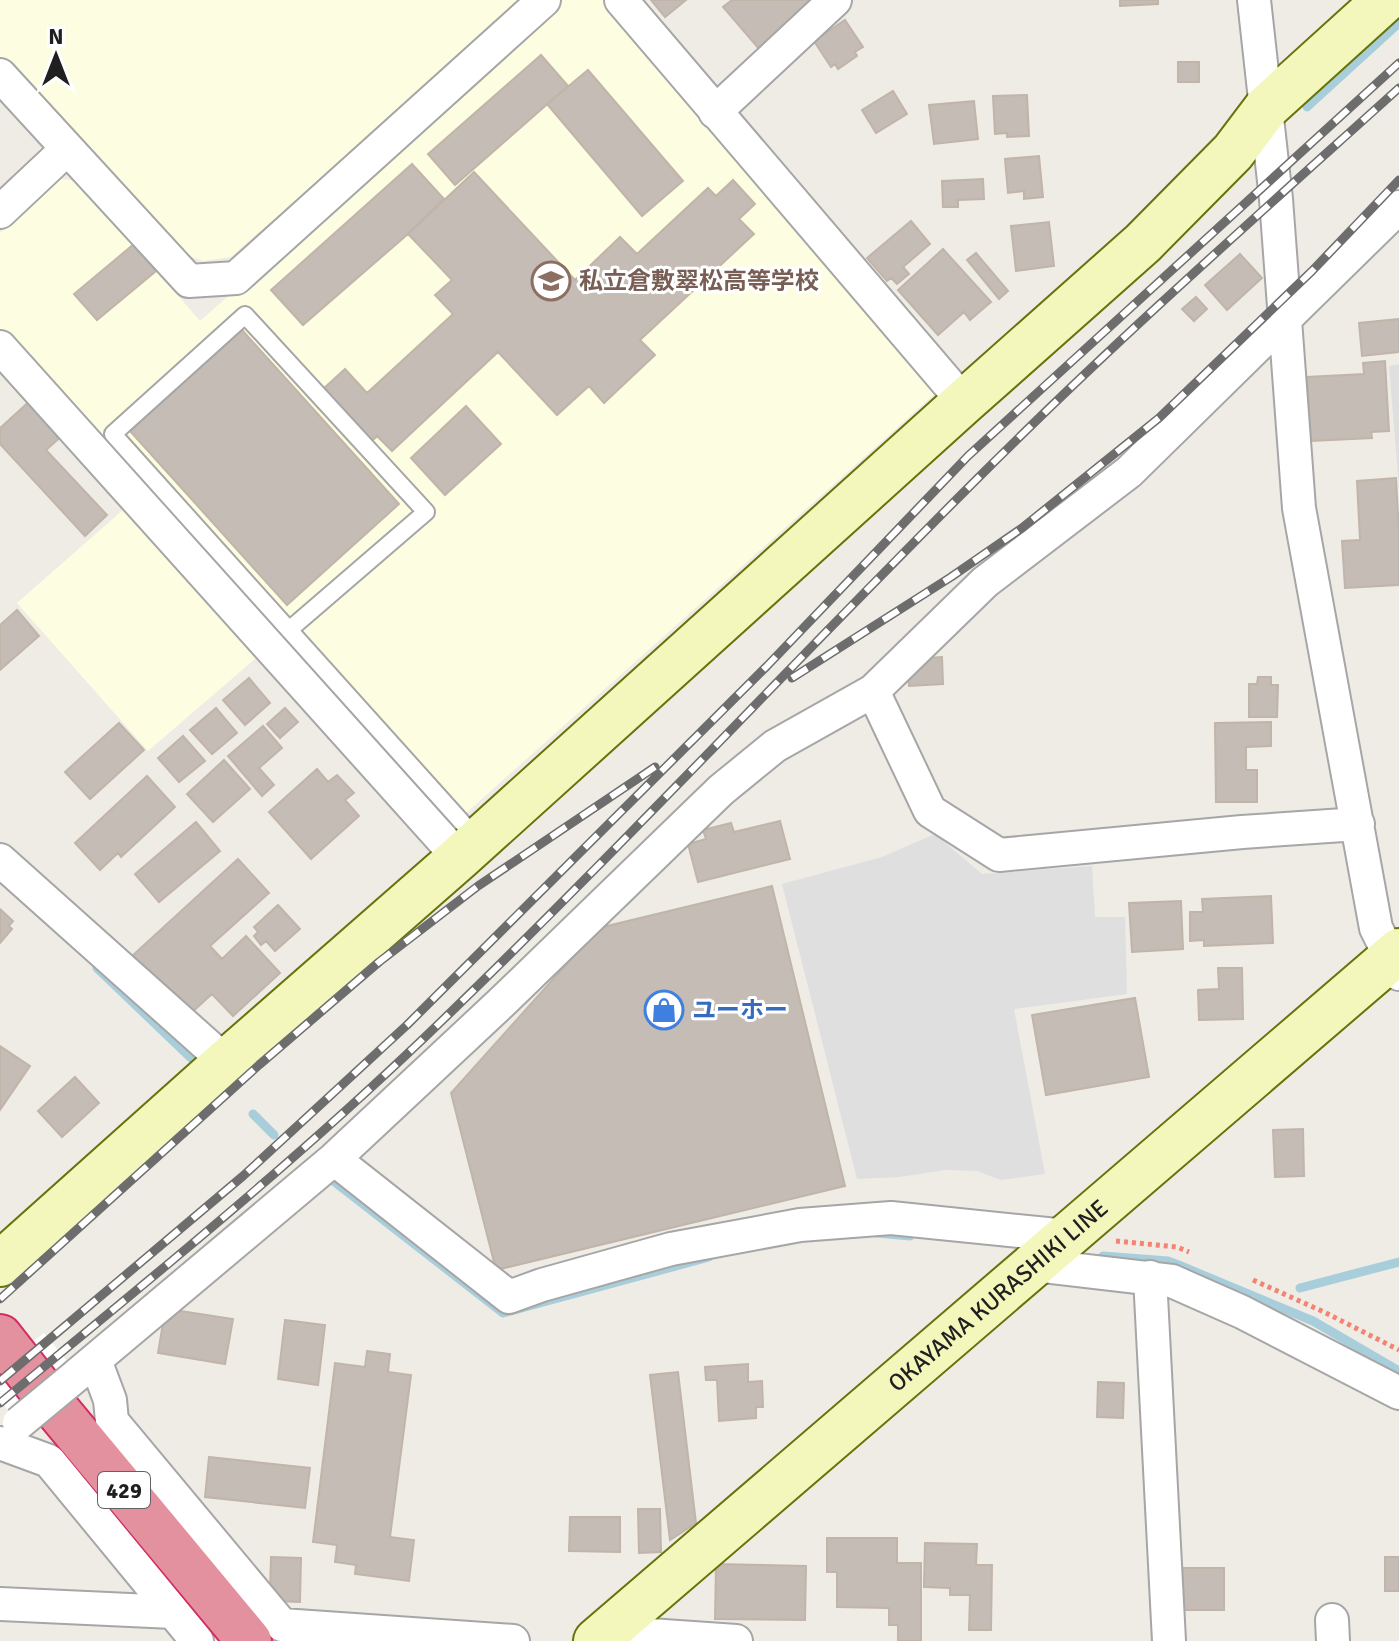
<svg xmlns="http://www.w3.org/2000/svg" width="1399" height="1641" font-family="Signika,'Noto Sans JP',sans-serif">
<style>
.education{fill:#fdfee1}
.parking{fill:#dfdfdf}
.pier{fill:#fff}
.lines{fill:none;stroke-linecap:round;stroke-linejoin:round}
.stream{stroke:#a8cedb;stroke-width:9}
.building{fill:#c4bcb5;stroke:#c1b4a9;stroke-width:2}
.lane-casing{stroke:#a6a6a6;stroke-width:20}
.street-casing{stroke:#a6a6a6;stroke-width:36}
.secondary-casing{stroke:#657309;stroke-width:48}
.highway-casing{stroke:#d42c62;stroke-width:48}
.path{stroke:#f48372;stroke-width:5;stroke-dasharray:4 4;stroke-linecap:butt}
.lane{stroke:#fff;stroke-width:16}
.street{stroke:#fff;stroke-width:32}
.secondary{stroke:#f3f7bc;stroke-width:44}
.highway{stroke:#e3919e;stroke-width:44}
.rail-casing{stroke:#6d6d6d;stroke-width:9}
.rail{stroke:#fff;stroke-width:6;stroke-dasharray:18;stroke-linecap:butt}
.street-bridge-casing{stroke:#a6a6a6;stroke-width:36;stroke-linecap:butt}
.street-bridge{stroke:#fff;stroke-width:32}
.labels{text-anchor:middle;dominant-baseline:central;stroke-width:6;stroke-linejoin:round;paint-order:stroke}
.shield{fill:#fff;stroke:#626262;stroke-width:2}
.shield-label{font-size:22px;font-weight:bold;fill:#1f1f1f}
.education-label{font-size:24px;font-weight:bold;fill:#785e54;stroke:#fff;text-anchor:start}
.shop-label{font-size:24px;font-weight:bold;fill:#366cbe;stroke:#fff;text-anchor:start}
.street-label{font-size:24px;fill:#1f1f1f;stroke:#fff}
</style>
<rect width="100%" height="100%" fill="#efece6"/>
<path class="education" d="M0,0H524L231,257L203,261L170,249L0,58Z
M563,0H604L937,392L446,831L0,333V233L60,179L79,181L200,321Z
M132,502L264,651L148,751L17,603Z"/>
<path class="parking" d="M1399,364V487L1389,366Z
M935,834L982,874L1092,866L1095,917H1125L1127,994L1014,1009L1045,1174L1001,1180L977,1171L945,1170L899,1177L857,1179L782,884L882,857Z"/>
<path class="pier" d="M44,1333L84,1382L23,1430L0,1400V1367Z"/>
<g class="lines">
<path class="stream" d="M1307,107L1399,23
M97,968L191,1058
M253,1114L274,1135
M327,1176L503,1313L709,1257
M877,1233L910,1236
M1103,1256L1168,1261L1181,1266L1313,1321L1399,1371
M1300,1288L1399,1262"/>
</g>
<path class="building" d="M651,0H686L665,17Z
M732,0H809L813,5L760,50L723,7Z
M1120,0H1158V4L1120,6Z
M845,20L863,47L855,52L857,56L838,69L835,64L831,67L814,41Z
M541,55L568,86L455,185L428,154Z
M1178,62H1199V82H1178Z
M588,70L683,181L642,216L547,104Z
M893,91L907,114L876,133L862,110Z
M1027,95L1029,136L1007,137V133L995,134L993,96Z
M974,101L978,139L934,144L929,105Z
M1039,156L1043,197L1024,199V191L1008,193L1005,159Z
M412,164L444,199L408,234L303,325L271,290Z
M474,172L575,280L620,237L637,254L708,188L716,196L733,180L755,204L739,219L754,234L640,340L655,355L604,403L589,386L557,415L498,352L392,451L377,436L372,441L323,389L345,369L367,393L453,314L435,295L452,280L408,234Z
M983,179L984,199L958,200V207H943L942,181Z
M911,221L930,244L903,267L909,274L897,284L891,278L887,281L867,258Z
M1049,222L1054,266L1016,271L1011,226Z
M134,244L156,271L97,320L74,294Z
M943,249L991,302L970,320L964,312L938,335L898,290Z
M976,253L1008,291L999,299L967,260Z
M1240,254L1262,278L1227,310L1205,285Z
M1196,297L1207,309L1194,321L1182,309Z
M1399,319V352L1362,356L1359,323Z
M242,330L399,504L287,605L130,431Z
M1385,361L1389,431L1371,432L1372,438L1311,441L1307,377L1364,374L1363,363Z
M32,399L64,434L46,450L107,515L85,536L0,444V428Z
M466,406L501,444L445,495L411,458Z
M1396,478L1399,534V585L1345,588L1342,541L1360,540L1357,481Z
M17,610L39,636L0,670V625Z
M942,657L943,684L909,686L907,659Z
M1258,677H1271V685H1278L1277,717H1249V684H1257Z
M249,678L270,703L245,725L223,700Z
M216,708L237,733L212,754L190,730Z
M285,708L298,722L280,738L267,724Z
M1271,722V746L1246,747V770H1257V802H1216L1215,723Z
M119,723L144,750L90,799L65,772Z
M263,726L282,748L259,768L274,785L262,796L228,756Z
M183,736L205,761L179,782L158,758Z
M224,760L250,789L213,822L187,794Z
M317,769L328,782L337,775L354,793L345,800L359,816L311,859L269,812Z
M147,776L175,807L121,857L118,853L100,870L75,843Z
M780,821L790,859L698,882L688,844L706,839L703,830L731,823L734,832Z
M196,822L220,851L159,902L135,874Z
M238,859L269,893L210,946L222,959L246,936L280,973L233,1016L212,994L191,1013L166,985L162,988L132,956Z
M772,886L845,1186L496,1270L451,1093L599,928Z
M1271,896L1273,943L1204,946V940L1190,941V912H1203L1202,899Z
M1181,901L1183,949L1132,952L1129,903Z
M278,905L300,929L275,951L266,941L261,945L254,936L258,932L254,927Z
M0,909L13,921L9,926L12,929L0,943Z
M1218,968H1242L1243,1019L1199,1020L1198,990L1219,989Z
M1135,998L1149,1077L1046,1095L1032,1015Z
M0,1046L30,1066L0,1110Z
M75,1077L99,1103L62,1137L38,1111Z
M1303,1129L1304,1176L1275,1177L1273,1130Z
M174,1310L233,1319L225,1364L158,1353L164,1317L172,1318Z
M285,1320L325,1325L318,1385L278,1379Z
M367,1351L390,1354L388,1372L411,1375L390,1537L414,1540L409,1581L355,1574L356,1565L335,1562L337,1545L313,1542L335,1363L365,1367Z
M748,1364V1382L762,1381L763,1407H756V1418L719,1421L717,1380H706L705,1367Z
M678,1372L696,1523L670,1540L650,1375Z
M1098,1382L1124,1383L1123,1418L1097,1417Z
M209,1457L310,1468L305,1508L205,1497Z
M638,1509H660L661,1552L639,1553Z
M570,1517H620V1552L569,1551Z
M827,1538H897V1563H921V1641H898V1625H889V1608L837,1607V1572H827Z
M925,1543L977,1544L976,1565H992L991,1630H969L970,1595H950V1588L924,1587Z
M271,1557L301,1558L300,1602L275,1601V1591H270Z
M1385,1557H1399V1591H1385Z
M716,1564L806,1566L805,1620L715,1619Z
M1182,1568H1224V1610H1182Z"/>
<g class="lines">
<g class="lane-casing">
<path id="lane" d="M289,630L426,512L245,315L113,434L477,839"/>
</g>
<g class="street-casing">
<path id="street" d="M621,0L964,402
M1254,0L1276,199L1299,508L1376,928L1399,974
M0,75L189,281L236,278L544,0
M715,112L835,0
M0,212L67,149
M0,347L459,858
M873,691L930,811L999,855L1242,832L1358,824
M0,860L226,1062
M334,1159L509,1297L542,1285L671,1249L800,1225L891,1218L1067,1236
M1035,1265L1172,1281L1242,1312L1399,1393
M1150,1277L1169,1641
M95,1360L110,1400L112,1421L282,1625L513,1641
M77,1375L334,1159L502,1002L721,790L775,746L873,691L985,582L1129,472L1399,207
M0,1443L49,1461L197,1641
M0,1604L173,1612
M1332,1620L1333,1641
M606,1632L736,1641"/>
</g>
<g class="secondary-casing">
<g id="secondary">
<path d="M0,1264L226,1062L459,858L964,402L1143,243L1233,152L1267,107L1385,0"/>
<path id="s1" d="M596,1641L1399,951"/>
</g>
</g>
<g class="highway-casing">
<path id="highway" d="M0,1337L58,1411L249,1641"/>
</g>
<path class="path" d="M1116,1241L1177,1247L1189,1252
M1253,1280L1324,1312L1399,1350"/>
<use href="#lane" class="lane"/>
<use href="#street" class="street"/>
<use href="#secondary" class="secondary"/>
<use href="#highway" class="highway"/>
<g class="rail-casing">
<path id="rail" d="M792,678L951,577L1022,528L1159,418L1312,271L1399,180
M0,1299L259,1065L379,962L478,886L655,767
M0,1381L243,1176L407,1025L767,666L968,456L1399,63
M0,1403C144,1284 289,1167 424,1038C615,855 794,661 981,475C1115,341 1258,215 1399,88"/>
</g>
<use href="#rail" class="rail"/>
<g class="street-bridge-casing">
<path id="street-bridge" d="M19,1423L77,1375"/>
</g>
<use href="#street-bridge" class="street-bridge"/>
</g>
<defs>
<g id="school-ring" transform="scale(2)"><circle r="9.5" fill="#fff" stroke="#8d6e63" stroke-width="1.5"/><path d="M0-5L7-2L0 1L-7-2ZM-4 1L0 2.5L4 1V4Q0 6-4 4Z" fill="#8d6e63"/></g>
<g id="shop-ring" transform="scale(2)"><circle r="9.5" fill="#fff" stroke="#3f7fe0" stroke-width="1.5"/><path d="M-5-2.5h2.3a2.7 3.5 0 0 1 5.4 0H5L5.5 6h-11ZM-1.5-2.5h3a1.5 2.3 0 0 0-3 0Z" fill="#3f7fe0"/></g>
</defs>
<g fill-rule="evenodd">
<use href="#school-ring" x="551" y="281"/>
<use href="#shop-ring" x="664" y="1010"/>
</g>
<g class="labels">
<rect class="shield" x="98" y="1472" width="52" height="36" rx="6"/>
<g class="shield-label">
<text x="124" y="1490">429</text>
</g>
<g class="education-label">
<text x="579" y="281">私立倉敷翠松高等学校</text>
</g>
<g class="shop-label">
<text x="692" y="1010">ユーホー</text>
</g>
<g class="street-label">
<text stroke="none"><textPath href="#s1" startOffset="530">OKAYAMA KURASHIKI LINE</textPath></text>
</g>
</g>
<g transform="translate(56 56)" stroke="#ffffff" stroke-width="6" paint-order="stroke">
<path d="M0-6L14 30L0 20L-14 30Z" fill="#1f1f1f"/>
<text y="-12" font-size="22" font-weight="bold" text-anchor="middle" fill="#1f1f1f">N</text>
</g>
</svg>
